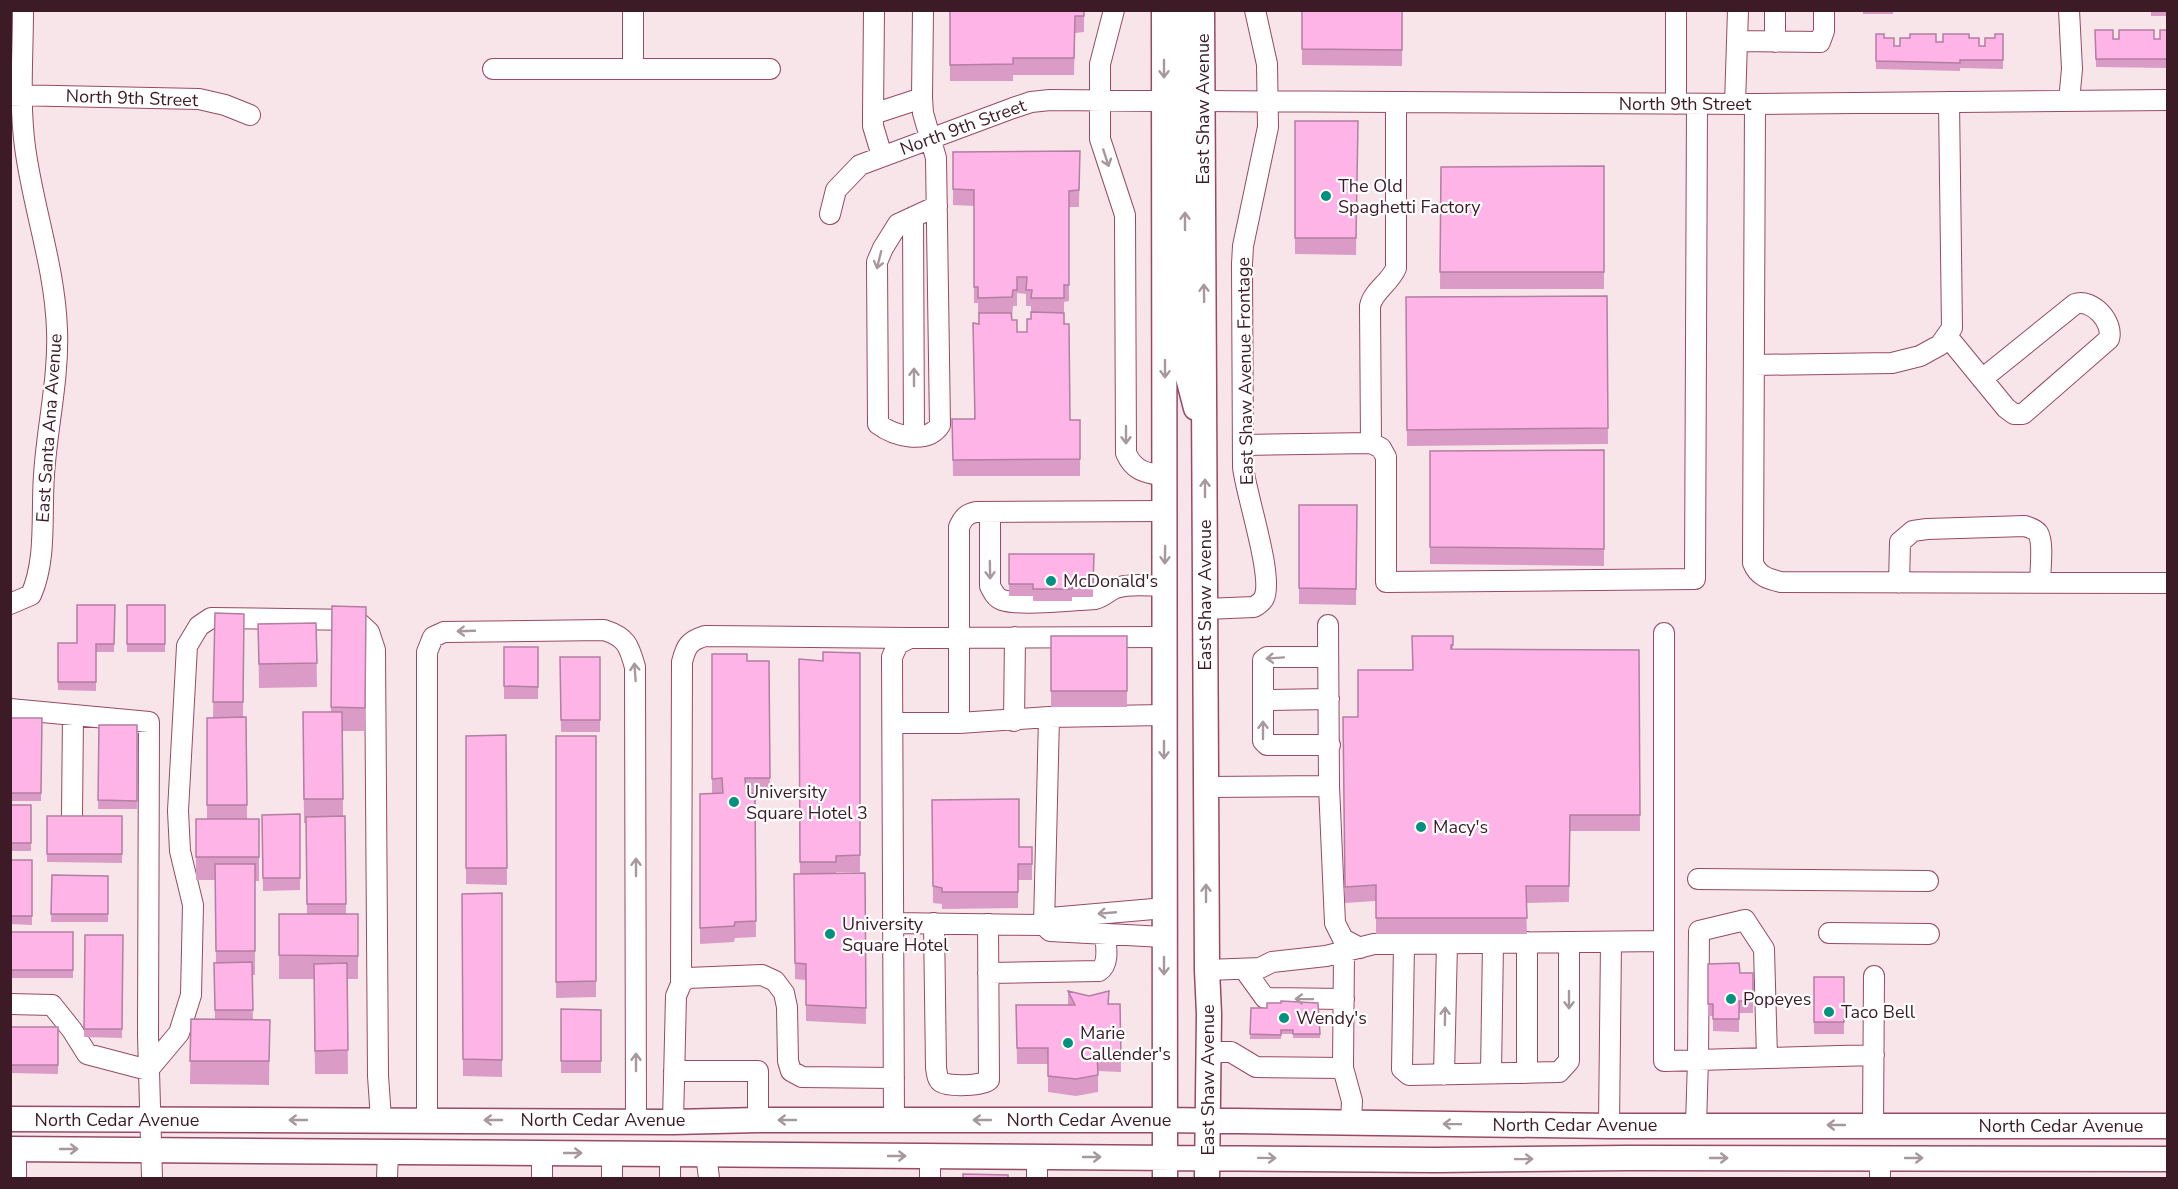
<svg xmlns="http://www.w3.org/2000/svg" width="2178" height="1189" font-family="'Nunito Sans',sans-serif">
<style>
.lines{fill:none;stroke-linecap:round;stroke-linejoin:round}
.minor-casing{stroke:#964a65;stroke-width:22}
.major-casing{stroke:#964a65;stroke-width:27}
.minor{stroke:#fff;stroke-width:20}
.major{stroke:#fff;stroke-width:24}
.wall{fill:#db9bc7;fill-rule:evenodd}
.building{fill:#ffb4e7;stroke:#b27ea2;stroke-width:1.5}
.oneway{stroke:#a7989d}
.poi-dot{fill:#00927f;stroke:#fff;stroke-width:2}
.labels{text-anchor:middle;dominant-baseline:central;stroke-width:4.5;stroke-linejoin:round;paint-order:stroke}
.street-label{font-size:18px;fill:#3c1b26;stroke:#fff}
.poi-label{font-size:18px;fill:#3c1b26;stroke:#fff;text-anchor:start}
</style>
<rect width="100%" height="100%" fill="#f8e5ea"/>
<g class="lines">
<g class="minor-casing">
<path id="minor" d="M1114,10L1100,64V139L1125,215L1126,453C1134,472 1147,473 1165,476
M1676,10V104
M2069,10L2072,69L2069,101
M1737,41L1820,42L1824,31V10
M1775,42V10
M493,69H770
M633,69V10
M10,95L199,99L225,105L250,115
M922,98L923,10
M1202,101L1755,104L2168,100
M1735,104L1738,10
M1755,104L1753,563C1758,576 1768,579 1781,582L2168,583
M873,114L874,10
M882,156L873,126V114L922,98L923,113L936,158L940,425C927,445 894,436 878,424L877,262L883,248L898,224L937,206
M830,214L836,190L860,165L1013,108L1031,102L1050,100L1164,101
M913,217L914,436
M1947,336L2006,408L2014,414H2023L2109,339C2114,322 2092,298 2075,304L1982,379
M1754,365L1892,363L1920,356L1940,345L1952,328L1949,102
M1371,443L1381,448L1386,457V582L1695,579L1697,104
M1243,445L1371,443L1370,306C1373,291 1390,283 1396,268V102
M990,512V586C993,592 996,598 1002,600C1019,606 1075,600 1095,599C1104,597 1108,591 1116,588C1130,583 1150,586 1164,586
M1899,583L1900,542L1913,531L1927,529L2025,526C2030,528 2035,529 2038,533C2044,543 2040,571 2040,583
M10,604L31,595C47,559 41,514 44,475C47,427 59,378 57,330C55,267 33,208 25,147C19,102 23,55 23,10
M1205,609L1254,607C1259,604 1262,602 1264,598C1274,577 1246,495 1243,467L1242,264L1243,246L1268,127L1267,64L1255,10
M1328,625L1329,786L1335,923L1343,939L1360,948
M1664,633V1061L1698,1060L1696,1125
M1329,699L1263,700V741L1267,745H1330
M1263,700V660L1267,657H1328
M10,709L149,722L148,1035L152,1178
M1014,721L1015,637
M893,723H959L1049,717L1164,715
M959,723V527C963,518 966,514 976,512L1165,511
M1206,787L1329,786
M72,815L73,715
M1698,879L1928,881
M1745,920L1764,949L1767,1058L1698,1060L1699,931Z
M893,923L1044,925L1049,717
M934,923L936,1068C937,1073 937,1079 941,1082C949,1087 983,1086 989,1080L988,924
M1829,933L1929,934
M1164,937L1050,931L1044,925L1050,918L1165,908
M1404,944L1402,1069L1409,1075L1559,1072L1569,1061V942
M1244,969L1265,998L1344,999
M1207,970L1260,968L1272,962L1326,956L1374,944L1664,941
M988,973L1099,971C1110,964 1106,946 1105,934
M681,984L682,662C686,646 689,641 705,636L910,638
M10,1004L52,1005L72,1030L87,1054L148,1070L179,1033L191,995L193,905L180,851L178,811L187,646L199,626L211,618L356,620L369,632L375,650L378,1076L381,1119
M1209,1052H1231L1256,1067L1343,1068L1352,1101L1351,1122
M1767,1058L1874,1055
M1343,1068L1344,952
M674,1071H758V1120
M1491,1073L1493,943
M1527,1073V942
M1444,1075L1447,943
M427,1119V652L433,637L444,632L604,630C626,637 629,645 635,667L636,1120
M894,1120L892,657L898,644L910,638L1165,637
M673,1122L676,996L681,984L687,978L762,975L775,981L784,993L787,1007L788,1061L791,1071L802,1077L894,1078
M1873,1125L1874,976
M1609,1126L1611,942
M16,1149V1178
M542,1153V1178
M612,1154V1178
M706,1154L709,1178
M930,1156V1178
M1037,1157V1178
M387,1178L388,1153
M670,1178V1154
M1880,1178V1158"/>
</g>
<g class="major-casing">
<path id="major" d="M1164,10L1165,1178
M1182,10L1184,85L1193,98L1202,101
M1202,10L1207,970L1209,1014L1207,1178
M1164,101L1175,107L1185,125V366L1196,408
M10,1119L673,1122L758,1120H1164L1609,1126H2168
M10,1149L1435,1160L1628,1158L2168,1159"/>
</g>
<use href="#minor" class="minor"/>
<use href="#major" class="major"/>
</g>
<path class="wall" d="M950,10H1084V32L1075,33L1074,75H1013V81H950Z
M1302,10H1402V66L1302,65Z
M1863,10H1893V14H1863Z
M1922,10H1975V12H1922Z
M2151,10H2168V16H2151Z
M2095,30L2113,39H2160L2168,30V68L2096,67Z
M1876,34L1884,38L1894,46L1943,42L1969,38L1979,46H1985L1995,38L2003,34V69L1960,68V71L1876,69Z
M1295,121H1358L1356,255L1295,254Z
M1080,151L1079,207H1069V301L1064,302V313L1070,420H1080V476H953L952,419H974L979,314H978V303H974V206L953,205V152ZM1017,293L1026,294V306H1031V319L1027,332H1017L1012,320L1013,306H1017Z
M1604,166V289H1440L1441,167Z
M1607,296L1608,444L1407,446L1406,297Z
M1604,450V566L1430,564V451Z
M1299,505H1357L1356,605L1299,604Z
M1009,554H1094L1093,597H1072V601H1033V596H1009Z
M115,605L114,652H96V691L58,690V643H77Z
M127,605H165V652H127Z
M332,606L366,607L365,731H343V816H345L346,914H358V979H347L348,1074H315L314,979H279V914H307L306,823H304L303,712H331Z
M215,613L244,614L243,717H246L247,819H259V881H255V975H252L253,1020H270L269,1085L190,1084L191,1019H215L214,963H216L215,880H196V819H207V718H213Z
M316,623L317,687L259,688L258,624Z
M1051,636H1127V707H1051Z
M1453,636V649L1639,650L1640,831H1570L1569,902L1526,903L1527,934H1376V901L1345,903L1343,717H1358Z
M504,647H538V699H504Z
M860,653V872H836V873H865L866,1024L806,1021V980L795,979L794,874H800L799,659L823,661Z
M712,654L747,661H769L770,794H755L756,937L735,938L734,942L700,944V794H712Z
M560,657H600V732H561Z
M10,718H42L41,801H10Z
M99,725H137V809H98Z
M506,735L507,885L466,884V736Z
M556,736H596V997L556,998Z
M932,800L1019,847H1032V880H1018V908L942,909V904L933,903Z
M10,805H31V851H10Z
M300,814V890L263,891L262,815Z
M47,816H122V863L47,862Z
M10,860H32V925L10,924Z
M52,875L108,876V922H51Z
M502,893V1077L463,1076L462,894Z
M10,932H73V978H10Z
M85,935H123L122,1038L84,1037Z
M1708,964L1740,973H1753V1013H1739V1032L1713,1031V1016H1708Z
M1814,977H1844V1034H1814Z
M1068,991L1109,1004H1120L1121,1072L1098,1071V1092L1076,1096L1048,1092V1064H1017L1016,1005H1068Z
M1251,1008L1320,1034V1038H1293V1034H1281V1039H1250Z
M561,1009L601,1010V1073H561Z
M10,1027H58V1074L10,1073Z"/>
<path class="building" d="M950,10H1084V16H1075L1074,58H1013V64L950,65Z
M1302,10H1402V50L1302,49Z
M2095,30H2113V39H2119V30H2154V39H2160V30H2168V59H2096Z
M1876,34H1884V38H1894V46H1900V38H1910V34H1936V42H1943V34H1969V38H1979V46H1985V38H1995V34H2003V60H1960V63L1876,61Z
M1295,121H1358L1356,238H1295Z
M1080,151L1079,190L1069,191V285H1064V298H1031L1032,290H1026L1027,277H1017V290H1013L1012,297L978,298V287H974V190L953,189V152Z
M1604,166V272H1440L1441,167Z
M1607,296L1608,428L1407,430L1406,297Z
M1031,312L1064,313V324H1069L1070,420H1080V459L953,460L952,419H975L973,323L979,324V313H1011L1012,320H1017V332H1027V319H1031Z
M1604,450V549L1430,547V451Z
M1299,505H1357L1356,589L1299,588Z
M1009,554H1094L1093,584L1072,585V589H1033V584H1009Z
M77,605H115L114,644H96V682H58V643H77Z
M127,605H165V644H127Z
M332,606L366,607L365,708L331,707Z
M215,613L244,614L243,702H213Z
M316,623L317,663L259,664L258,624Z
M1051,636H1127V691H1051Z
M1412,636H1453V645H1451V649L1639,650L1640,815H1570L1569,886H1526L1527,918H1376V885L1345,887L1343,717H1358V670H1413Z
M504,647H538V687L504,686Z
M823,652L860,653V855L836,856V862H800L799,659L823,661Z
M712,654H747V661H769L770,778H745L746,794L755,793L756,921L735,922L734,926L700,928V794L723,793L722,778L712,779Z
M560,657H600V720H561Z
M303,712H342L343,799H304Z
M246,717L247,805H207V718Z
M10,718H42L41,793H10Z
M99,725H137V801L98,800Z
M506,735L507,868H466V736Z
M556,736H596V981L556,982Z
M1019,799V847H1032V864H1018V892H942V888L933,886L932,800Z
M10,805H31V843H10Z
M300,814V878H263L262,815Z
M47,816H122V854H47Z
M345,816L346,904H307L306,817Z
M196,819H259V857H196Z
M10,860H32V916H10Z
M215,864H255V951H216Z
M865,873L866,1008L806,1005V964L795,963L794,874Z
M52,875L108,876V914H51Z
M502,893V1060L463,1059L462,894Z
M279,914H358V956L279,955Z
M10,932H73V970H10Z
M85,935H123L122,1029H84Z
M252,962L253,1010H215L214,963Z
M347,963L348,1050L315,1051L314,964Z
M1739,963L1740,973H1753V1001H1739V1019H1713V1004H1708V964Z
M1814,977H1844V1022H1814Z
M1068,991L1089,996L1109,991L1108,1004H1120L1121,1055H1097L1098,1075L1076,1079L1048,1076V1048H1017L1016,1005H1075Z
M1281,1001L1318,1003L1320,1034H1293V1030H1281V1035L1250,1034L1251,1008H1267V1003H1281Z
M561,1009L601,1010V1061H561Z
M191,1019L270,1020L269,1061H190Z
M10,1027H58V1065H10Z
M963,1174L1008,1175V1179H963Z"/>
<defs><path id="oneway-shaft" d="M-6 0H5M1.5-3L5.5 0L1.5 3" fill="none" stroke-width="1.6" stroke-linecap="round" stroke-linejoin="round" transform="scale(1.5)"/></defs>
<g class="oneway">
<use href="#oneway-shaft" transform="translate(1164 69) rotate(90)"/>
<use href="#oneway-shaft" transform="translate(1106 158) rotate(72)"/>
<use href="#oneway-shaft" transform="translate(1185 221) rotate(-90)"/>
<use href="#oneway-shaft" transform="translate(879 260) rotate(104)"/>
<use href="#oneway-shaft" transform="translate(1204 293) rotate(-91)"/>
<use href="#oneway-shaft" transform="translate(1165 369) rotate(90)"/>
<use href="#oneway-shaft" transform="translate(914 377) rotate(-90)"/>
<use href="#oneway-shaft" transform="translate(1126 435) rotate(90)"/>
<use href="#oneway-shaft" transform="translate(1205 488) rotate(-90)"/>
<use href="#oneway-shaft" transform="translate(1165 555) rotate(91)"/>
<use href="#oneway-shaft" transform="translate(990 570) rotate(89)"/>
<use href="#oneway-shaft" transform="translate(466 631) rotate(178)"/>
<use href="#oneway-shaft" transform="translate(1275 658) rotate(176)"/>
<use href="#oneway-shaft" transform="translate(635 672) rotate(-94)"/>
<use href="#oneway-shaft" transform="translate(1263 730) rotate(-90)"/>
<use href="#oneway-shaft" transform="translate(1164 750) rotate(90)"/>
<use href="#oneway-shaft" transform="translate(636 867) rotate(-90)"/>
<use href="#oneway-shaft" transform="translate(1206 893) rotate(-90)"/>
<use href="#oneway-shaft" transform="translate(1107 913) rotate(175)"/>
<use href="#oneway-shaft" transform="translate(1164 966) rotate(90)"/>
<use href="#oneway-shaft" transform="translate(1304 999) rotate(-179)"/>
<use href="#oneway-shaft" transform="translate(1569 1000) rotate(90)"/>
<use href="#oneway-shaft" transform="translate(1445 1016) rotate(-89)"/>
<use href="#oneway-shaft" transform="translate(636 1062) rotate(-90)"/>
<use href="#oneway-shaft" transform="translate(298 1120) rotate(180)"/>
<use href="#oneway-shaft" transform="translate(493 1120) rotate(-180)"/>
<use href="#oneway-shaft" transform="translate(787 1120) rotate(-180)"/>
<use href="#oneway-shaft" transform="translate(982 1120) rotate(180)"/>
<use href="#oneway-shaft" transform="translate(1452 1124) rotate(-179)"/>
<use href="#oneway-shaft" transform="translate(1836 1125) rotate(-180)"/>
<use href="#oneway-shaft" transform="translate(69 1149)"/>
<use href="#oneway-shaft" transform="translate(573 1153)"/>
<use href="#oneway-shaft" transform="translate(897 1156)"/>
<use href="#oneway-shaft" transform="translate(1092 1157)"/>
<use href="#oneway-shaft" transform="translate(1267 1158) rotate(1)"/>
<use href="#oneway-shaft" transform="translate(1719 1158)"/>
<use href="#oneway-shaft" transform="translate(1914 1158)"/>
<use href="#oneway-shaft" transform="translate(1524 1159) rotate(-1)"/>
</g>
<g class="poi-dot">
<circle cx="1326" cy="196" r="6"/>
<circle cx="1051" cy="581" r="6"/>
<circle cx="734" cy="802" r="6"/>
<circle cx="1421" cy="827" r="6"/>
<circle cx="830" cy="934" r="6"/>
<circle cx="1731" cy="999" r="6"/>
<circle cx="1829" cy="1012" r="6"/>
<circle cx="1284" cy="1018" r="6"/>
<circle cx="1068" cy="1043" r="6"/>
</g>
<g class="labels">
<g class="street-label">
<text transform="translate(132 98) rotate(2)">North 9th Street</text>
<text x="1685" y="104">North 9th Street</text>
<text transform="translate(1203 109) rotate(-90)">East Shaw Avenue</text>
<text transform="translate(963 127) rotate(-20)">North 9th Street</text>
<text transform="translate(1245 371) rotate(-91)">East Shaw Avenue Frontage</text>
<text transform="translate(49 428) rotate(-86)">East Santa Ana Avenue</text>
<text transform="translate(1205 595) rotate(-90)">East Shaw Avenue</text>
<text transform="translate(1208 1080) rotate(-90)">East Shaw Avenue</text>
<text x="117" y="1120">North Cedar Avenue</text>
<text x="603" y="1120">North Cedar Avenue</text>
<text x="1089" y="1120">North Cedar Avenue</text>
<text x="1575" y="1125">North Cedar Avenue</text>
<text x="2061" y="1126">North Cedar Avenue</text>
</g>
<g class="poi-label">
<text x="1338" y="186">The Old<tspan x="1338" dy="21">Spaghetti Factory</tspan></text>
<text x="1063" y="581">McDonald's</text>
<text x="746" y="792">University<tspan x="746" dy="21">Square Hotel 3</tspan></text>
<text x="1433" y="827">Macy's</text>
<text x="842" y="924">University<tspan x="842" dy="21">Square Hotel</tspan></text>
<text x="1743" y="999">Popeyes</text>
<text x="1841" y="1012">Taco Bell</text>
<text x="1296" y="1018">Wendy's</text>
<text x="1080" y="1033">Marie<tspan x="1080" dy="21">Callender's</tspan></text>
</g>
</g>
<rect width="2178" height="1189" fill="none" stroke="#3c1b26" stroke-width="24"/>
</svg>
